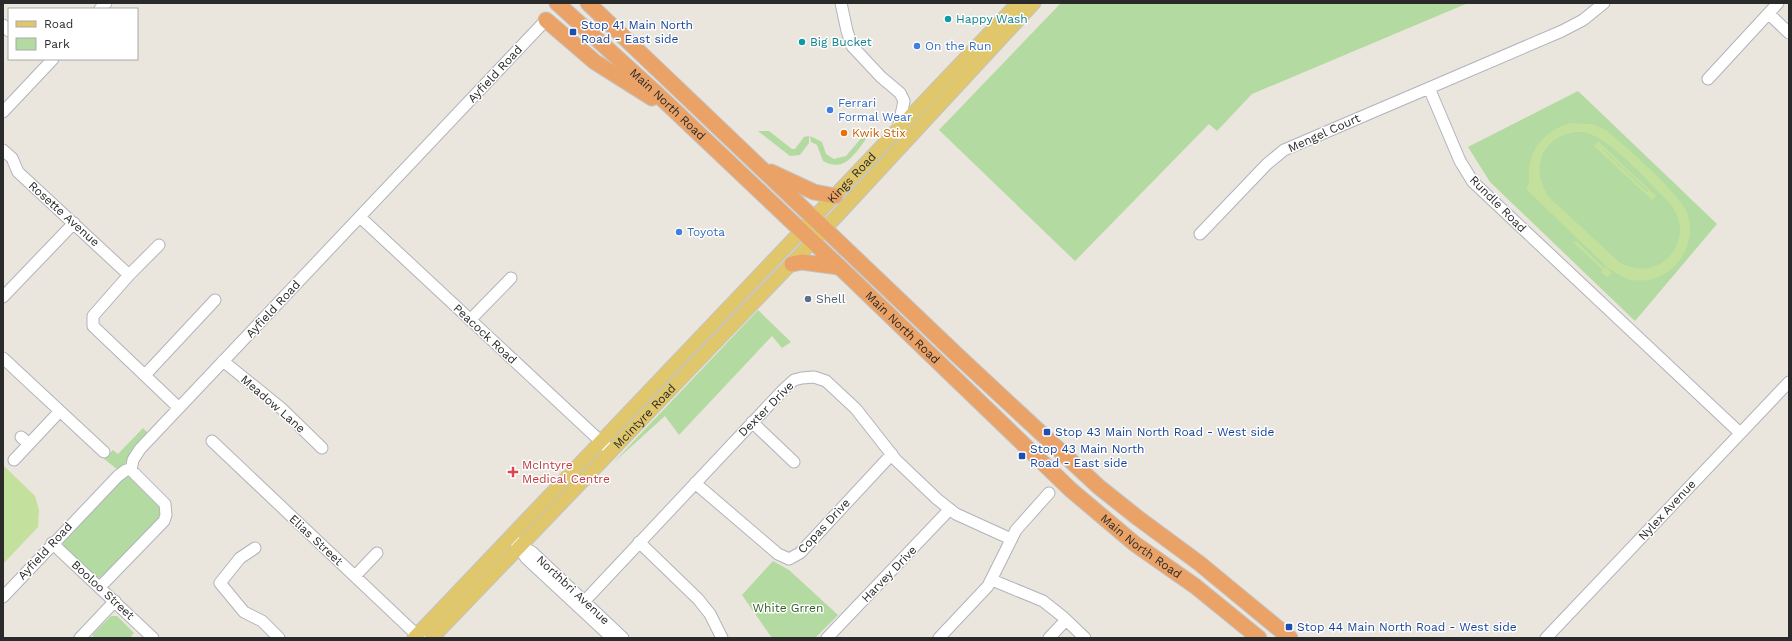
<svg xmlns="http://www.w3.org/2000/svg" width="1792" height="641" font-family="'Work Sans',sans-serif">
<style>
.green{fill:#b3daa0}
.pitch{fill:#c3e09d;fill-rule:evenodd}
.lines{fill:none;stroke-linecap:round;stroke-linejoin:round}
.minor-casing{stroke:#b1b3bc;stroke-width:13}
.major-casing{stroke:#c3c3c3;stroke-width:15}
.highway-casing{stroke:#c3c3c3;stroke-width:17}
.minor{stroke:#fff;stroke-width:11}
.major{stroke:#e0c76c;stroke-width:13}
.highway{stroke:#eba267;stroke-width:15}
.culture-dot{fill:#0f9aa8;stroke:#fff;stroke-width:1.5}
.transit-dot{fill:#1a4fb4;stroke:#fff;stroke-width:1.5}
.shop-dot{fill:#3f7fe0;stroke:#fff;stroke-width:1.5}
.food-dot{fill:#e8710a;stroke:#fff;stroke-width:1.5}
.service-dot{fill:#5c6f8a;stroke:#fff;stroke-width:1.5}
.health-dot{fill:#e0444e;stroke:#fff;stroke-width:1.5}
.labels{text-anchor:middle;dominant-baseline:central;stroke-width:3;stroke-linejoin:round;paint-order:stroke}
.culture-label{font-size:12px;fill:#0d838f;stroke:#fff;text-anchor:start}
.transit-label{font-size:12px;fill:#164399;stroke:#fff;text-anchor:start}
.shop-label{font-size:12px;fill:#366cbe;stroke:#fff;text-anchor:start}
.street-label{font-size:12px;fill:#2a2a2a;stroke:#fff}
.food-label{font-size:12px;fill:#c56008;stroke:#fff;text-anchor:start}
.service-label{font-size:12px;fill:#4e5e75;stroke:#fff;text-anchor:start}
.health-label{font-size:12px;fill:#be3a42;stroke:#fff;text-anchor:start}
.park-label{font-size:12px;fill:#2e5e22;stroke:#fff}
</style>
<rect width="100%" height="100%" fill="#eae5dd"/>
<path class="green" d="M1061,3H1468L1252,94L1217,131L1209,124L1075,261L939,130Z
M1578,91L1717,224L1635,321L1490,182L1468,147Z
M758,131H769L792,149H795L804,137L809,136V143L800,155L790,156Z
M810,136L822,142L826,154L834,159L846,156L863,136L866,139C855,154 844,173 823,161L817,145L811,142Z
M758,310L791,342L782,348L772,336L679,435L665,416L613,463Z
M143,428L148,433L131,451L125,464L117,469L104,459L113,450L118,454Z
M129,475L161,507L162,512L160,517L103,577L97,578L64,549L63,541L123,477Z
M773,561L789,570L838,615L815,638H772L742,595Z
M111,616H117L134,633L130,638H95L92,635Z"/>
<path class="pitch" d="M1570,123L1592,124L1606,130C1623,144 1680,194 1687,212C1700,248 1669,287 1631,280C1623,278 1616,273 1609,269L1526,189C1531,182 1528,176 1529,168C1532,145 1548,130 1570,123ZM1583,132C1610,137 1646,180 1667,200C1701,235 1662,287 1619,262L1550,198C1527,168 1544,131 1583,132Z
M1598,141L1656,196L1652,200L1594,146ZM1603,149L1648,191L1647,192L1603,150Z
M1576,241L1604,268L1606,267L1612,273L1607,277L1601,272L1603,270L1574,243Z
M3,465L35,496L39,510L38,527L3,564Z"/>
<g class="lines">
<g class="minor-casing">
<path id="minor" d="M841,3L847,31L852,46L881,77L900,93L904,101L898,129
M1604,3L1583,20L1562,31L1429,88L1460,161L1473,182L1740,433
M100,9L106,3
M1769,14L1789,33
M3,25L9,31
M1708,79L1778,3
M3,112L53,59
M3,150L12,158L18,172L129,275
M360,217L611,451
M1200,234L1267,164L1284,150L1429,88
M159,245L129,275L93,316V326L179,408
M3,297L74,223
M470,320L511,278
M3,358L104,452
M223,361L281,408L322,448
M145,375L215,300
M752,422L794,462
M21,437L29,444
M212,441L420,638
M14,460L60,411
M131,470L133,460L140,449L546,20
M695,483L778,554L789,559L800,553L892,454
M515,541L526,558L612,638
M639,542L698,599L710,614L722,638
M52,543L153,638
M520,546L532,552L623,638
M255,548L240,558L220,583L244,612L262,621L279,638
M355,576L377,553
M992,580L1043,601L1062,616L1085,638
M100,587L164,521L166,515L165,504L131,470
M3,597L118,476L126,470H131
M579,607L784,389L794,380L802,378L814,377L826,381L856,409L896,460L937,499L956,514L1011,539
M80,638L115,601
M827,638L950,509
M939,638L988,586L1016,530L1049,493
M1049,638L1066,620
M1546,638L1789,382"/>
</g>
<g class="major-casing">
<g id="major">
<path id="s1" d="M414,638L1018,3"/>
<path id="s2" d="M432,638L836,217L1034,3"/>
</g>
</g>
<g class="highway-casing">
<g id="highway">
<path id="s3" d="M557,3L654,91L849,276L1071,490L1135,544L1195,586L1259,638"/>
<path d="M588,3L958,356L1099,487L1138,518L1199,563L1290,638"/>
<path d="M546,20L595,62L652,98"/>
<path d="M771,172L814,192L835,196"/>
<path d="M792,264L802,262L839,267"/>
</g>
</g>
<use href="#minor" class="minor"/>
<use href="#major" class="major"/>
<use href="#highway" class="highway"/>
</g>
<g class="culture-dot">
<circle cx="948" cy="19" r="4"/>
<circle cx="802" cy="42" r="4"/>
</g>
<g class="transit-dot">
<rect x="569" y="28" width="8" height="8" rx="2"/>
<rect x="1043" y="428" width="8" height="8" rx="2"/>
<rect x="1018" y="452" width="8" height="8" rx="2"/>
<rect x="1285" y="623" width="8" height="8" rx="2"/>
</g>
<g class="shop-dot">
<circle cx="917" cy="46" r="4"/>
<circle cx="830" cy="110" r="4"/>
<circle cx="679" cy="232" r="4"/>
</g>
<circle class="food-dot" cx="844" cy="133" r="4"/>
<circle class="service-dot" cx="808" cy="299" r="4"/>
<path class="health-dot" d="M511 466h4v4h4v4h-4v4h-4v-4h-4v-4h4z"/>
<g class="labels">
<g class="culture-label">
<text x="956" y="19">Happy Wash</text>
<text x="810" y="42">Big Bucket</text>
</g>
<g class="transit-label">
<text x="581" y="25">Stop 41 Main North<tspan x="581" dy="14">Road - East side</tspan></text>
<text x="1055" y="432">Stop 43 Main North Road - West side</text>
<text x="1030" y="449">Stop 43 Main North<tspan x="1030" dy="14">Road - East side</tspan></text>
<text x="1297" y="627">Stop 44 Main North Road - West side</text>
</g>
<g class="shop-label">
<text x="925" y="46">On the Run</text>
<text x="838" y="103">Ferrari<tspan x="838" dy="14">Formal Wear</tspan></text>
<text x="687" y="232">Toyota</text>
</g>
<g class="street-label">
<text transform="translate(495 74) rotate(-47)">Ayfield Road</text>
<text stroke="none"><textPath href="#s3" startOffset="150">Main North Road</textPath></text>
<text transform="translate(1324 133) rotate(-24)">Mengel Court</text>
<text stroke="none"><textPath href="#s1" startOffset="635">Kings Road</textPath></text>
<text transform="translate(1498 204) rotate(45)">Rundle Road</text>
<text transform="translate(64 214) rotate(42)">Rosette Avenue</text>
<text transform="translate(273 309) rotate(-47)">Ayfield Road</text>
<text stroke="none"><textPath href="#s3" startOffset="474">Main North Road</textPath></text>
<text transform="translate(485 334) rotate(43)">Peacock Road</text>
<text transform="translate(273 404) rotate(41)">Meadow Lane</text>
<text transform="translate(766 409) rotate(-45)">Dexter Drive</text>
<text stroke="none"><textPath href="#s2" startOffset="307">McIntyre Road</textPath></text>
<text transform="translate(1667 510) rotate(-47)">Nylex Avenue</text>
<text transform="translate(824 526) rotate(-47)">Copas Drive</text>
<text transform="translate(316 540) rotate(43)">Elias Street</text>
<text stroke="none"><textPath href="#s3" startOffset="798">Main North Road</textPath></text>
<text transform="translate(45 551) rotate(-47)">Ayfield Road</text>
<text transform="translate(889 574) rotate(-46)">Harvey Drive</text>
<text transform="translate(103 590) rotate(43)">Booloo Street</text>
<text transform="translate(573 590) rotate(43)">Northbri Avenue</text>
</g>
<g class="food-label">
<text x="852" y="133">Kwik Stix</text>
</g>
<g class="service-label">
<text x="816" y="299">Shell</text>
</g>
<g class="health-label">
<text x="522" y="465">McIntyre<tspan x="522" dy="14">Medical Centre</tspan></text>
</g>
<g class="park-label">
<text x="788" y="608">White Grren</text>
</g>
</g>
<rect width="1792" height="641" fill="none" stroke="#2a2a2a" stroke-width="8"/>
<rect x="8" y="8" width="130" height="52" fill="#ffffff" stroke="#aaaaaa"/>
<rect x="16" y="21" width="20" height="6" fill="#e0c76c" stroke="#aaaaaa"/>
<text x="44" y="28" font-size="12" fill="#2a2a2a">Road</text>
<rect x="16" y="38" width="20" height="12" fill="#b3daa0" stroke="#aaaaaa"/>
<text x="44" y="48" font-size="12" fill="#2a2a2a">Park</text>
</svg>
